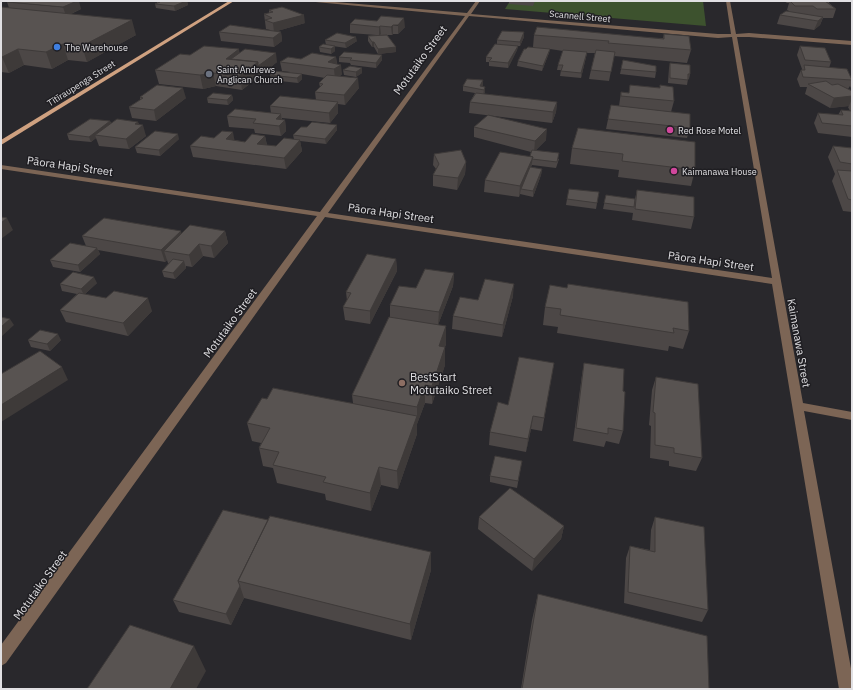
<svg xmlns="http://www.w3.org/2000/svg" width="853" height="690" font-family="'IBM Plex Sans',sans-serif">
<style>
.green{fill:#3d522e}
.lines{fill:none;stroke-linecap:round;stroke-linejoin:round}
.minor{fill:#7c6555;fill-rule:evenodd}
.major{fill:#cfa180;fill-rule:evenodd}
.wall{fill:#4c4746}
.shaded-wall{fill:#3e3a39}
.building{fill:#585351;stroke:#3e3a39}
.shop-dot{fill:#3f7fe0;stroke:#1f1e22;stroke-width:1.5}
.worship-dot{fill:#6b7280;stroke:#1f1e22;stroke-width:1.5}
.hotel-dot{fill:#d1479c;stroke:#1f1e22;stroke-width:1.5}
.education-dot{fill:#8d6e63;stroke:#1f1e22;stroke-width:1.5}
.labels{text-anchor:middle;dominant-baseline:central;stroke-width:3;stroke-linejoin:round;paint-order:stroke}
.far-street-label{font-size:9px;fill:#e1e0e3;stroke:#1f1e22}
.far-poi-label{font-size:9px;fill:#e1e0e3;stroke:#1f1e22;text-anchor:start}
.street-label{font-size:11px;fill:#e1e0e3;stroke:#1f1e22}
.poi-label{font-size:11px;fill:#e1e0e3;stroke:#1f1e22;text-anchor:start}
</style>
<rect width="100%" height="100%" fill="#29282c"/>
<path class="green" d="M510,1H703L706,26L505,9Z"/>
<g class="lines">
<path class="minor" d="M305,1H323L467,13L476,1H480L471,14L718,34H731L726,1H730L736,34L749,33L852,41V45L749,37H737L803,403L852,412V420L804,411L852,674V689H839L772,284L325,217L6,663L1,666V645L317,216L1,169V165L320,212L465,16ZM469,16L718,38L732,37L772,278L328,213Z"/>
<path class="major" d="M229,1H234L1,145V140Z"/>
</g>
<path class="wall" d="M157,1H187L188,5L175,11L156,8L155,4L157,3Z
M509,1H535L533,6L509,4Z
M784,1H829V3L836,9L833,18H823L820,25L814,30L777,24L780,15L789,11L787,10L789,3H787Z
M7,2L81,9L71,14L136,35L87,62L68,60L52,69L24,65L9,73L1,72V7L9,8Z
M269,10L305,23L277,31L281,32L282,41L274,47L221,41L219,32L270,30L266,29L264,14L269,13Z
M355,19L405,27L398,34H393L392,35H387L396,47V52L378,54L374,47H372L368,41V36L376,35L350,33V24Z
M524,32V37L520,46H518L517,50L508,68L489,66V62H486V57L497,44V40Z
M664,34L691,50L687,63L614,56L609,81L589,79L591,70L595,53H587L581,78L560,76L561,70H557L558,65L563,51L550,49L549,53L542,71L517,66L518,61L526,49L533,47L534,35L663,38Z
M325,40L357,41L346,48L326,45Z
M323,44L335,51L331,54L320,52L319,47Z
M800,46L831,62L829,68L852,80V90L850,86L848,89L852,91V137L818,133L814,123L818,113L838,115L841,110L850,111L848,107L849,106L830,108L805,94L807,87H800L797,79L801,70H802V69L797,55Z
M240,53L277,62L242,90L216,86L203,89L159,84L155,70L190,55Z
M336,57L337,64L342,74L339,77L359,88L345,105L338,104V113L330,123L282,118V120H285L286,131L281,136L255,133L254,129L229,127L227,116L271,113L270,106L316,100L315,92L320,87L319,83L325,78L302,74V79L298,83L271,80L270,75L290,72L282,71L280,62L301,59Z
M339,57L382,60L376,68L351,65L350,63L339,62Z
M623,60L656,72L655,78L620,74Z
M670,63L690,74L689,79H688L687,85L668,83L669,68Z
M362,68V73L356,77L344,75L343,70Z
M483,85L482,86L485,92L484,94L557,102L556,112L552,123L469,113L470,102L475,93L463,91V86Z
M630,85L660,88V85L674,101L671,112L619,106L621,92L629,93Z
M232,95L233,100L228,105L208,103L207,98Z
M140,97L186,98L156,121L132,118L129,107L140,100Z
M611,105L690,128L687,138L606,129Z
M110,121L111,123L138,122L139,125L146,136L129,149L99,146L96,138L91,142L69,140L67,134Z
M337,125V130L326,144L300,141L302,151L286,169L193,157L190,146L235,140L245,142L265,136L267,145L276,146L294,139L293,135L307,127Z
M474,127L546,140L536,150L559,159L556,168L532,165L531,167L542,169L541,175L533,197L520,194L519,197L484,192L485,180L530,156L531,152L474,137Z
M578,128L695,170L691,186L618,177L619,170L570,164L572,148Z
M179,139L160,156L137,153L135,147Z
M833,146L852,148V212L843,211L832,181L835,174L828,157Z
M434,154L466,162L465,174L457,190L433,186V175L436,169L433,165Z
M637,190L694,217L691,229L632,220L633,213L603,209L606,195L635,199Z
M599,192L596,209L566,205L567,199Z
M225,231L228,243L214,258L203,256L192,267L186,266V268L175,279L164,277L162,271L169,263H168L167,260L165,262L98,250L100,254L80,272L53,267L50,260L86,246L82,236L181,234Z
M396,259L397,271L370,324L345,320L343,307L347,301L346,292Z
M454,273L453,286L438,325L446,326V344L445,347V365L432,404L425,403L417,424V434L398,489L381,485L371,511L326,500L325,494L277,483L273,468L263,466L259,448L261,443L252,441L247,423L267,399L353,403L352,395L390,317V305L416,288Z
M97,283L85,294L152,311L128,336L66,322L60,310L77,294L62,291L60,284Z
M550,285L689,331L683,349L669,346L668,351L557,333L558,327L543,325L545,307Z
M513,296L502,337L452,329L453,316L478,300Z
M28,340H61L50,351L31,347Z
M554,363L542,431L531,429L526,452L489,445L490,432L508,405Z
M584,363L623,391V431L619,444L606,441L604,447L573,441L582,375Z
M656,377L702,458L696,471L669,466V461L650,458L651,426L649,425L652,390Z
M522,461L517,488L490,482V476Z
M223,510L431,570L411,640L244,598L231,625L179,612L173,600Z
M479,517L564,526L561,539L532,571L478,529Z
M655,517L708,610L702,622L624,603L626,558L630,546L650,550L651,530Z
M538,594L709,689H521L532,620Z"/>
<path class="shaded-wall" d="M77,1H79L81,9L66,16L63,7Z
M186,1H187L188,5L175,11L174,6Z
M304,15L305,23L274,32L273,23Z
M823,17L820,25L814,30L818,21Z
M404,18L405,27L398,34V25Z
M132,20L136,35L87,62L82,46Z
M393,25V34L392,35L391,27Z
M380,26L381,34L379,36V27Z
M281,32L282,41L274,47L273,38Z
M524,32V37L520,46V42Z
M356,37L357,41L346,48L345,43Z
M372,42H374V47H372Z
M63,44L68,60L52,69L46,52Z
M335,46V51L331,54V49Z
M518,46L517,50L508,68V63Z
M396,47V52L378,54V49Z
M18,49L24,65L9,73L2,57Z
M239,49L241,63L226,59Z
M550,49L549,53L542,71L543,66Z
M587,52L586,57L581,78V73Z
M276,53L277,62L242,90L240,76L258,62Z
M382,55V60L376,68V63Z
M336,57L337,66L328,62Z
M341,65L342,74L335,79L334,69Z
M362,68V73L356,77V72Z
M213,73L216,86L203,89L200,75Z
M302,74V79L298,83L297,78Z
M358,78L359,88L345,105L344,95Z
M483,80V85L481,89L480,86Z
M485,87V92L483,95L484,90Z
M183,88L186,98L156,121L154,110Z
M232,95L233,100L228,105L227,100Z
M852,96V104L851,101L849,106L830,108L834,98Z
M338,102V113L330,123L329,113Z
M557,102L556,112L552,123L553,112Z
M281,114L282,123L285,120L286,131L281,136L279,126L276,119Z
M110,121L112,127L95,135L96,138L91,142L89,137Z
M138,122L140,128L143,125L146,136L129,149L126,139L135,124Z
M337,125V130L326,144L325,139Z
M547,129L546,140L534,152L535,141Z
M233,132L235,143L226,139Z
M178,134L179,139L160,156L159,150Z
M265,136L267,146L259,155L257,144Z
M300,140L302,151L286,169L284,158Z
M533,157L531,168L521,189L520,194L519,197L520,186Z
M466,162L465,174L457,190L458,178Z
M542,169L541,175L533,197V191Z
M7,218L13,230L1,239V223Z
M181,231L184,243L164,251L167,260L165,262L161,250Z
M225,231L228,243L214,258L211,246Z
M199,244L203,256L192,267L189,255Z
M97,248L100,254L80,272L78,265Z
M396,259L397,271L370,324V311Z
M184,261L186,268L175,279L173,273Z
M454,273L453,286L438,325L439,312Z
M94,277L97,283L84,295L81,289Z
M514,284L513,296L502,337L503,325Z
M148,298L152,311L128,336L123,323Z
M10,319L14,325L1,337V327Z
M446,326V344L439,364V346Z
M58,334L61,340L50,351L47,344Z
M445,347V365L432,404V386Z
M62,367L68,380L1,422V405Z
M425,385V403L417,424V434L398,489L397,471L417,416V407Z
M533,416L531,429L526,452L528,439Z
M379,467L381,485L371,511L370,493Z
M564,526L561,539L532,571L534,559Z
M431,552V570L411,640L410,624Z
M240,586L244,598L231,625L226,614Z
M194,646L206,671L196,689H170Z"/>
<path class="building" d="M10,1H77L63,7L7,2Z
M157,1H186L174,6L155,4L160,2Z
M790,1H825L836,9H817L813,6H795Z
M1,7L132,20L82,46L63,44L46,52L18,49L2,57H1Z
M282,7L304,15L273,23L265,20L272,18L264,14L273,12L269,10Z
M786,11L823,17L818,21L780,15Z
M381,16L404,18L398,25H393L391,27L380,26L379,27L350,24L355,19L377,21Z
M230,25L281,32L273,38L219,32Z
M537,27L664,39V34L689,36L691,50L608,43L609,41L534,35Z
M502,31L524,32L520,42L497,40Z
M337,33L356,37L345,43L325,40Z
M387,35L396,47L378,49L374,42H372L368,36Z
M323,44L335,46L331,49L319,47Z
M495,44L518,46L508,63L489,61L492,58L486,57Z
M204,46L239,49L226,59L258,62L240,76L213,73L200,75L155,70L180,54L190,55Z
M800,46L825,48L831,62L805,60Z
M528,47L550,49L543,66L518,61L524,49H526Z
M245,49L276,53L258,66V62L231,59Z
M563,50L587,52L581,73L561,71L563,65H558Z
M596,50L615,52L611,72L591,70Z
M344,52L382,55L376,63L350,60L352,58L339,57Z
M312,53L336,57L328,62L341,65L334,69L280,62L288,57L301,59Z
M623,60L656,66V72L621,69Z
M670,63L690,65V74H688V80L670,78Z
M804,65L847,69L852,80L803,77L801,70H805Z
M350,66L362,68L356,72L343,70Z
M274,71L302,74L297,78L270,75Z
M327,75L358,78L344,95L315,92L323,84L319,83Z
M467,79L483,80L480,86L485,87L484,90L463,86Z
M826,81L832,85L838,84L852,91V96L834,98L808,84Z
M157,85L183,88L154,110L129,107L143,98L140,97Z
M630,85L660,88V85L673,87L674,101L621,96V92L629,93Z
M213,93L232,95L227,100L207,98Z
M476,93L557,102L553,112L470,102Z
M280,96L338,102L329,113L270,106Z
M611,105L690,114V128L608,119Z
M235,109L281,114L276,119L285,120L279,126L253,123L256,119L227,116Z
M841,110L852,111V126L822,123L818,113L843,115Z
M488,115L547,129L535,141L474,127Z
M90,119L110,121L89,137L67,134Z
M117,119L138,122L135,124L143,125L126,139L95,135Z
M312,122L337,125L325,139L293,135L301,127H307Z
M578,128L695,142V170L622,161L623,154L572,148Z
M155,131L178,134L159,150L135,147Z
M222,131L233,132L226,139L245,142L252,134L265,136L257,144L276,146L284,138L300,140L284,158L190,146L201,136L214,138Z
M833,146L852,148V164L840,162Z
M461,150L466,162L458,178L433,175L439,164L434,154Z
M532,150L559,153L557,162L532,159L533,157L530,156Z
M500,152L533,157L520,186L485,180Z
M530,167L542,169L533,191L521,189Z
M837,170L852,171V200L848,199Z
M569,189L599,192L597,203L567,199Z
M637,190L694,197V217L635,209Z
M606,195L635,199L634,207L604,203Z
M1,217L7,218L1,223Z
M104,218L181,231L161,250L82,236Z
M190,225L225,231L211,246L199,244L189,255L164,251Z
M70,243L97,248L78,265L50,260Z
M367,254L396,259L370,311L343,307L351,293L346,292Z
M173,259L184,261L173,273L162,271Z
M425,269L454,273L439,312L390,305L399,286L416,288Z
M73,272L94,277L81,289L60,284Z
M485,279L514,284L503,325L453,316L460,297L478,300Z
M568,284L688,302L689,331L673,328L674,333L560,315L561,309L545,307L550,285L567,288Z
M114,291L148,298L123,323L60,310L79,293L106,298Z
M1,317L10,319L1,327Z
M389,317L446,326L439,346L445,347L432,386L425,385L417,407L352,395Z
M40,330L58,334L47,344L28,340Z
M40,351L62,367L1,405V374Z
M519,357L554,363L544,418L533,416L528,439L490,432L498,402L508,405Z
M584,363L624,369L623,391L625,392L623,431L608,428V434L576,428Z
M656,377L698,384L702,458L674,453V448L655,445V413L653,412Z
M273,388L417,416L397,471L379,467L370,493L323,482L326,477L273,465L279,452L259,448L270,428L247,423L262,398L267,399Z
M495,456L522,461L518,481L490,476Z
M510,488L564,526L534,559L479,517Z
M223,510L268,520L238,581L240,586L226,614L173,600Z
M270,516L431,552L410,624L238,581Z
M655,517L704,527L708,610L628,592L630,546L655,552Z
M538,594L707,636L709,689H522Z
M130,625L194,646L170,689H87Z"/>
<circle class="shop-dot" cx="57" cy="47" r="4"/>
<circle class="worship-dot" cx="209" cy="74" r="4"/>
<g class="hotel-dot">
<circle cx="670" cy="130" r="4"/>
<circle cx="674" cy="171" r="4"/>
</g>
<circle class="education-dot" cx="402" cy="383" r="4"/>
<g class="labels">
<g class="far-street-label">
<text transform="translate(580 16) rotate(5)">Scannell Street</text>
<text transform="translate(81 83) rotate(-32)">Tītīraupenga Street</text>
</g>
<g class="far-poi-label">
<text x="65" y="47">The Warehouse</text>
<text x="217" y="69">Saint Andrews<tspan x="217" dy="10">Anglican Church</tspan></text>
<text x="678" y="130">Red Rose Motel</text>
<text x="682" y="171">Kaimanawa House</text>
</g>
<g class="street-label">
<text transform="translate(420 60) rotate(-54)">Motutaiko Street</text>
<text transform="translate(70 166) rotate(8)">Pāora Hapi Street</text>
<text transform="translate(391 213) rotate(8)">Pāora Hapi Street</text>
<text transform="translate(711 261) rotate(8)">Pāora Hapi Street</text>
<text transform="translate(230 323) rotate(-54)">Motutaiko Street</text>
<text transform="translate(799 343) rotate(80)">Kaimanawa Street</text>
<text transform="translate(40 585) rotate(-54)">Motutaiko Street</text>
</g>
<g class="poi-label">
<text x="410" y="377">BestStart<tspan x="410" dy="13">Motutaiko Street</tspan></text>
</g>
</g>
<rect width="853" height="690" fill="none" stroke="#e1e0e3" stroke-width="4"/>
</svg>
